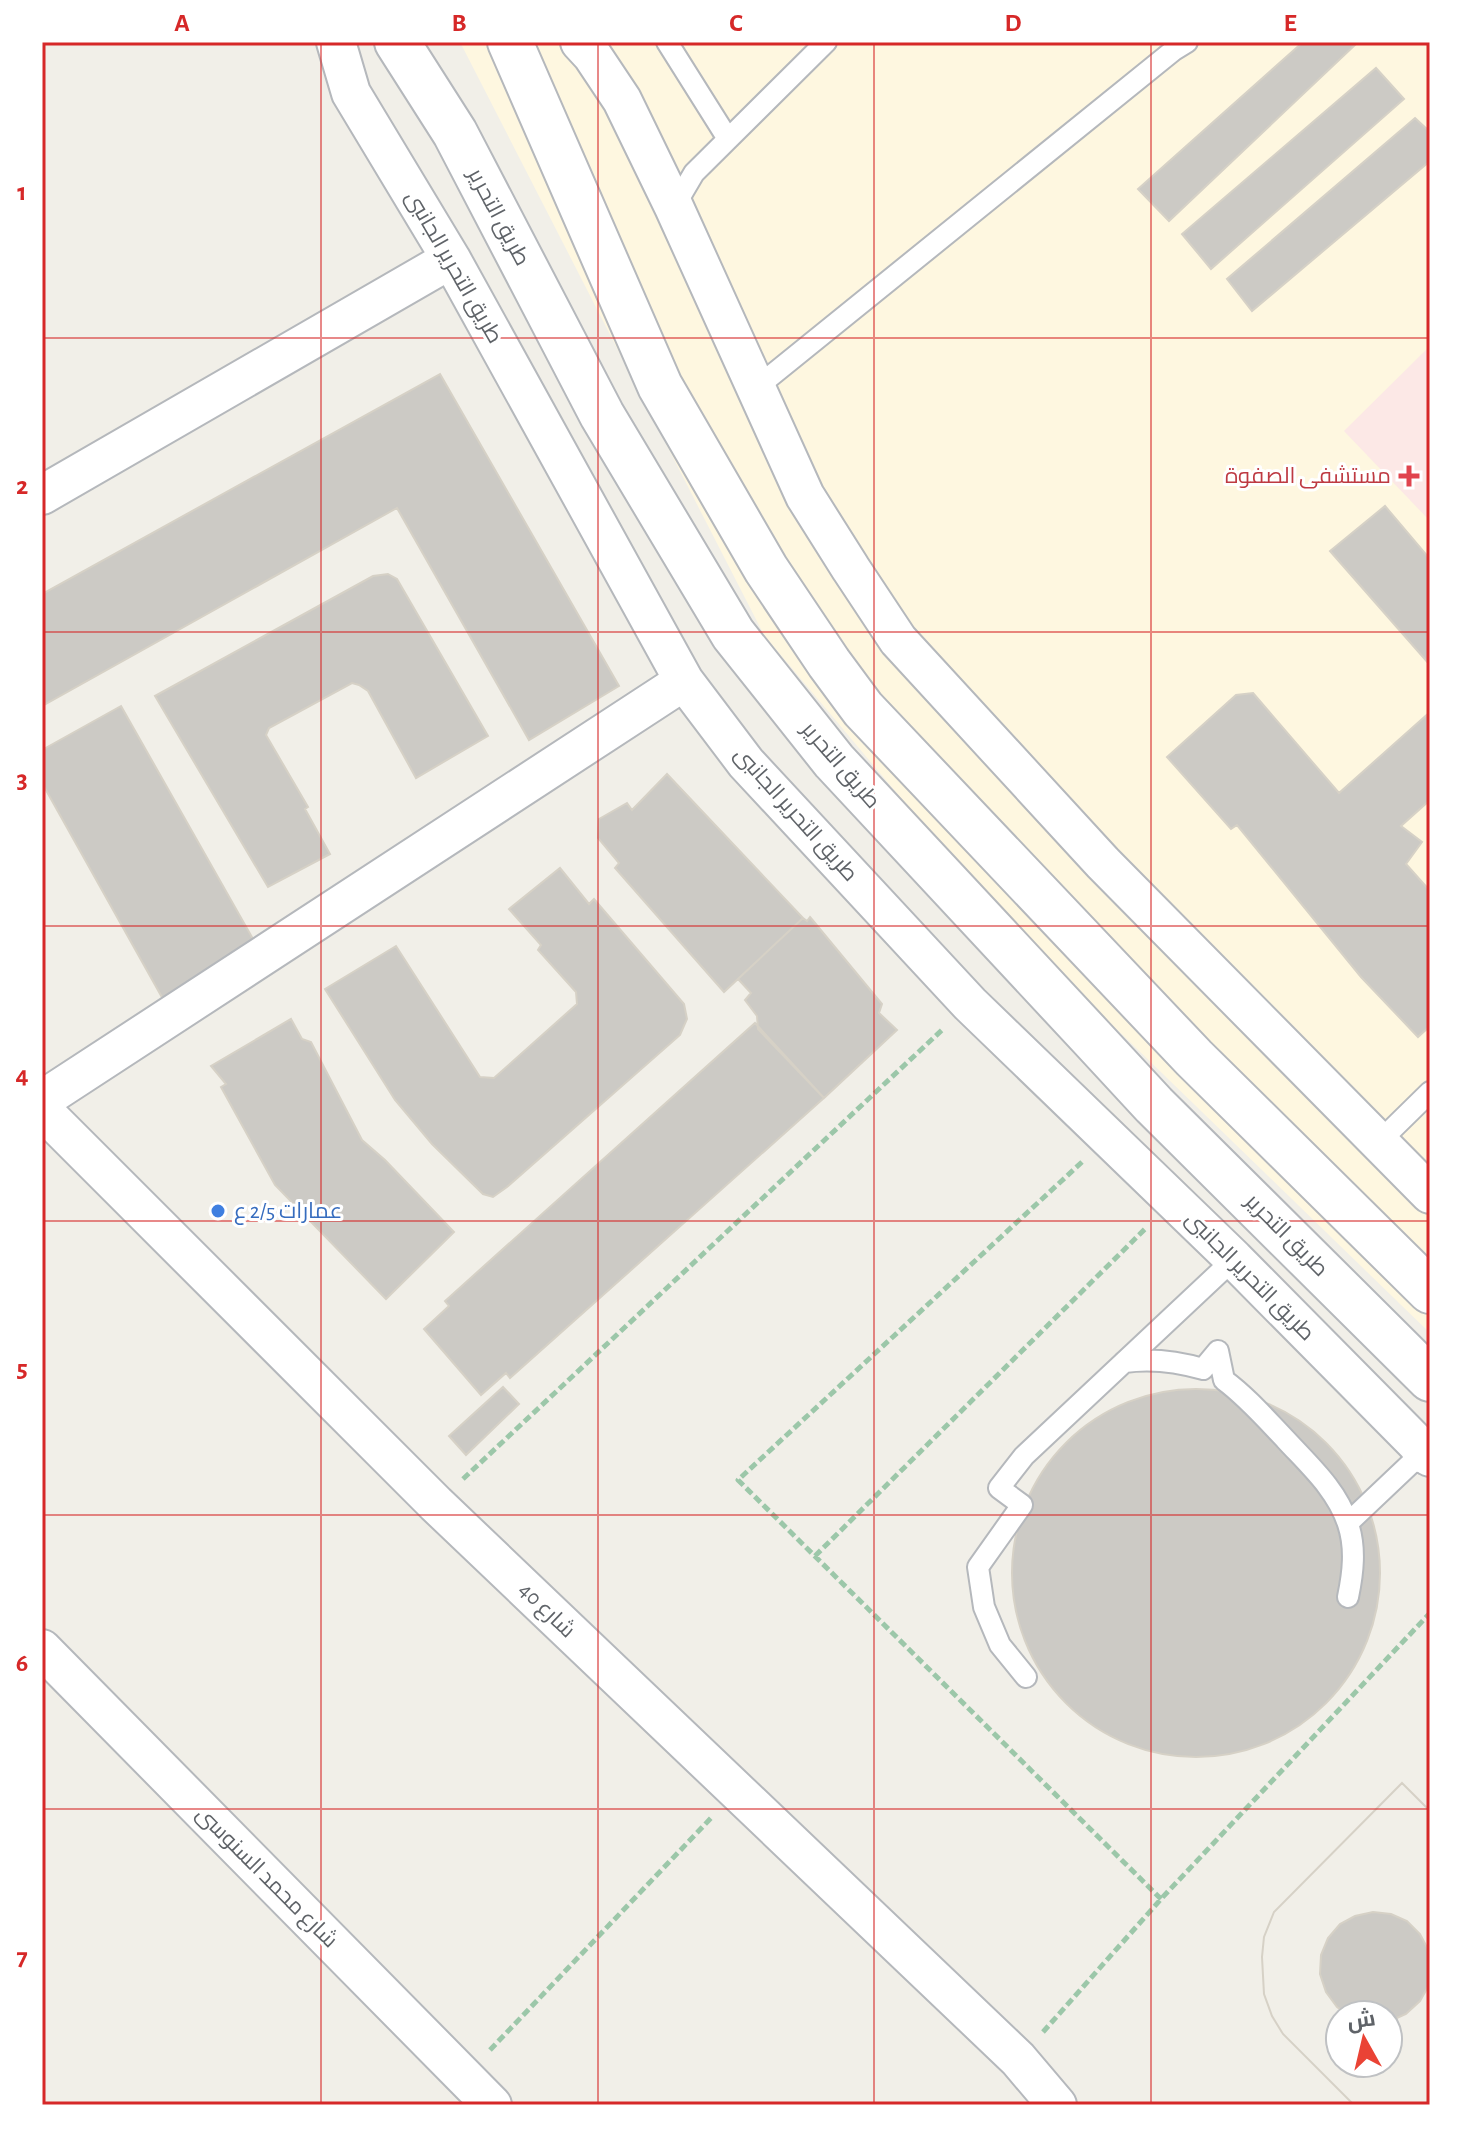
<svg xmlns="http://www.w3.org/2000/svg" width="1472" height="2147" font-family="'Alegreya Sans',Cairo,sans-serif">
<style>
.commercial{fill:#fef7e0}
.medical{fill:#fce8e6}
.building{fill:#cccac5;stroke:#d6d1c6;stroke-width:2;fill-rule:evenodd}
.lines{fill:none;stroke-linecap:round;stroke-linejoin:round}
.service-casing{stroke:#b5b8bc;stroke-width:24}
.minor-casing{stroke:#b5b8bc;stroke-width:42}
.tertiary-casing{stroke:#b5b8bc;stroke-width:48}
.path{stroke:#9cc7a9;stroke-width:5;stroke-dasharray:8 4;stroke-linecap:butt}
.service{stroke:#fff;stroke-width:20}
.minor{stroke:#fff;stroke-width:38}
.tertiary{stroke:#fff;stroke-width:44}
.grid{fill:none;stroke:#d62828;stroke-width:2;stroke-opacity:0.55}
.health-dot{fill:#e0444e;stroke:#fff;stroke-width:3}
.shop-dot{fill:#3f7fe0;stroke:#fff;stroke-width:3}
.labels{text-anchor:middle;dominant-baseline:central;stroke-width:6;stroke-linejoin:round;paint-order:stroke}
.street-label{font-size:22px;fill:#5f6368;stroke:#fff}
.health-label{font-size:22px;fill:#be3a42;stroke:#fff;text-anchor:end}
.shop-label{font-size:22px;fill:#366cbe;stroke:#fff;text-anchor:start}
.neatline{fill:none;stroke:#d62828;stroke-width:3}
.grid-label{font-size:26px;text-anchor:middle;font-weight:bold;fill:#d62828}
</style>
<rect width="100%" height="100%" fill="#f1efe8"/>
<path class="commercial" d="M460,42H1430V1333L1000,916L764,635Z"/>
<path class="medical" d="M1430,346V521L1344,431Z"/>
<path class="building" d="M1303,42H1354L1356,44L1169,221L1138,189Z
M1376,68L1404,99L1211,269L1182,234Z
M1415,118L1430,132V161L1252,311L1227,279Z
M440,374L619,686L529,740L397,508L42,706V594Z
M1385,506L1430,559V665L1330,551Z
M388,574L397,579L488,736L416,778L368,691L359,685L352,683L269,728L266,735L308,807L305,809L330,854L268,887L155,696L373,576Z
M1253,693L1339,793L1430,712V800L1401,826L1422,842L1406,864L1430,891V1026L1418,1037L1361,977L1237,825L1231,829L1167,757L1236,695Z
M121,706L261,953L168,1008L42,783V750Z
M667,774L803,918L724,992L615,868L619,863L598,838L599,819L627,803L632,810Z
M560,868L589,904L594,899L684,1004L687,1019L680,1035L507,1187L493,1197L483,1194L432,1144L395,1100L325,989L396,946L480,1077L494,1078L577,1004L576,992L538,950L541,945L509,909Z
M810,917L882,1004L879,1013L897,1030L824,1098L758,1029L757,1016L745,1000L751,993L738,979L803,918L807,921Z
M291,1019L302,1039L311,1042L362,1140L385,1160L454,1232L386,1299L275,1185L221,1087L226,1084L211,1066Z
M755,1023L824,1098L510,1378L506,1373L481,1395L424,1329L449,1306L445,1301Z
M503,1387L519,1404L466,1455L449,1436Z
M1012 1573a184 184 0 1 1 368 0a184 184 0 1 1-368 0Z
M1402,1783L1430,1811V1958L1428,1949L1420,1934L1407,1921L1391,1914L1373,1912L1355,1916L1340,1924L1328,1938L1321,1955L1320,1974L1326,1992L1337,2007L1348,2015H1340V2063H1388V2022L1406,2014L1420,2001L1429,1985L1430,1977V2105H1354L1283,2034L1272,2016L1264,1994L1262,1957L1264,1937L1274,1912Z
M1402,1783L1430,1811V2105H1354L1283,2034L1272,2016L1264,1994L1262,1957L1264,1937L1274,1912ZM1340,2015H1388V2063H1340Z"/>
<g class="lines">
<g class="service-casing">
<path id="service" d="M667,42L728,139
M674,207L694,173L826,42
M756,388L1174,50L1187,42
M1379,1142L1430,1092
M1124,1362C1152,1358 1176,1361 1203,1369L1218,1351L1224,1380C1247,1397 1266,1419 1286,1440C1310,1466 1337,1490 1348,1524C1356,1548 1353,1573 1348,1597
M1348,1523L1424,1451
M1026,1677L1000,1645L984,1607L978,1567L1022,1505L999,1488L1024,1456L1234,1259"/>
</g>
<g class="minor-casing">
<path id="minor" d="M336,42L351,93L451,259L684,681L746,763L970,1004L1234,1259L1430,1457
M580,42L592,55L622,100L674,207L805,496L851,569L898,640L1103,863L1430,1194
M42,495L451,259
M42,1100L684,681
M42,1110L436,1504L1018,2059L1057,2105
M42,1649L492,2105"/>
</g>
<g class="tertiary-casing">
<path id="tertiary" d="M397,42L455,133L602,415L733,634L834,761L1092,1038L1154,1105L1430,1379
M510,42L660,386L766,569L829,663L863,709L1194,1058L1430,1291
M1424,1451H1430"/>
</g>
<path class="path" d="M1082,1162L738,1480L1161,1899
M463,1479L943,1029
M815,1556L1147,1227
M1043,2032L1161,1899L1430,1613
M490,2050L712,1817"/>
<use href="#service" class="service"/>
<use href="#minor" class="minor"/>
<use href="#tertiary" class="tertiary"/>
</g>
<path class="grid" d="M321,42V2105M598,42V2105M874,42V2105M1151,42V2105M42,338H1430M42,632H1430M42,926H1430M42,1221H1430M42,1515H1430M42,1809H1430"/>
<path class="health-dot" d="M1405 464h8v8h8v8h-8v8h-8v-8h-8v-8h8z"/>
<circle class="shop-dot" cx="218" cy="1211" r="8"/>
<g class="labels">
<g class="street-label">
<text transform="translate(499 217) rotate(62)">طريق التحرير</text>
<text transform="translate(454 267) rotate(60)">طريق التحرير الجانبى</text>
<text transform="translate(841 765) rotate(49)">طريق التحرير</text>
<text transform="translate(796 814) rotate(48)">طريق التحرير الجانبى</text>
<text transform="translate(1287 1235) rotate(45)">طريق التحرير</text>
<text transform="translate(1250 1276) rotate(45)">طريق التحرير الجانبى</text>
<text transform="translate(547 1610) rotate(44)">شارع 40</text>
<text transform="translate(267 1877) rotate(45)">شارع محمد السنوسى</text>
</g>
<g class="health-label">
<text x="1391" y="476">مستشفى الصفوة</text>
</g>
<g class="shop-label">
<text x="234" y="1211">عمارات 2/5 ع</text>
</g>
</g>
<rect width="1472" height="2147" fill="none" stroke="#ffffff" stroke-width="88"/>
<g transform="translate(1364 2039) rotate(352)"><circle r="38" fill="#ffffff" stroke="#bfc1c3" stroke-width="2"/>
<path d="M0-6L14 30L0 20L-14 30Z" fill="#ea4335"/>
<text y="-12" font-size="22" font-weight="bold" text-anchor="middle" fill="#5f6368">ش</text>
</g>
<rect x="44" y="44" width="1384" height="2059" class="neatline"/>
<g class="grid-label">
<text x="182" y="31">A</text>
<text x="459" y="31">B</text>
<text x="736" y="31">C</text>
<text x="1013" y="31">D</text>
<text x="1290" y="31">E</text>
<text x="22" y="200">1</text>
<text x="22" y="494">2</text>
<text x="22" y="788">3</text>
<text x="22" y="1083">4</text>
<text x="22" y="1377">5</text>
<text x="22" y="1671">6</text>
<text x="22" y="1965">7</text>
</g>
</svg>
